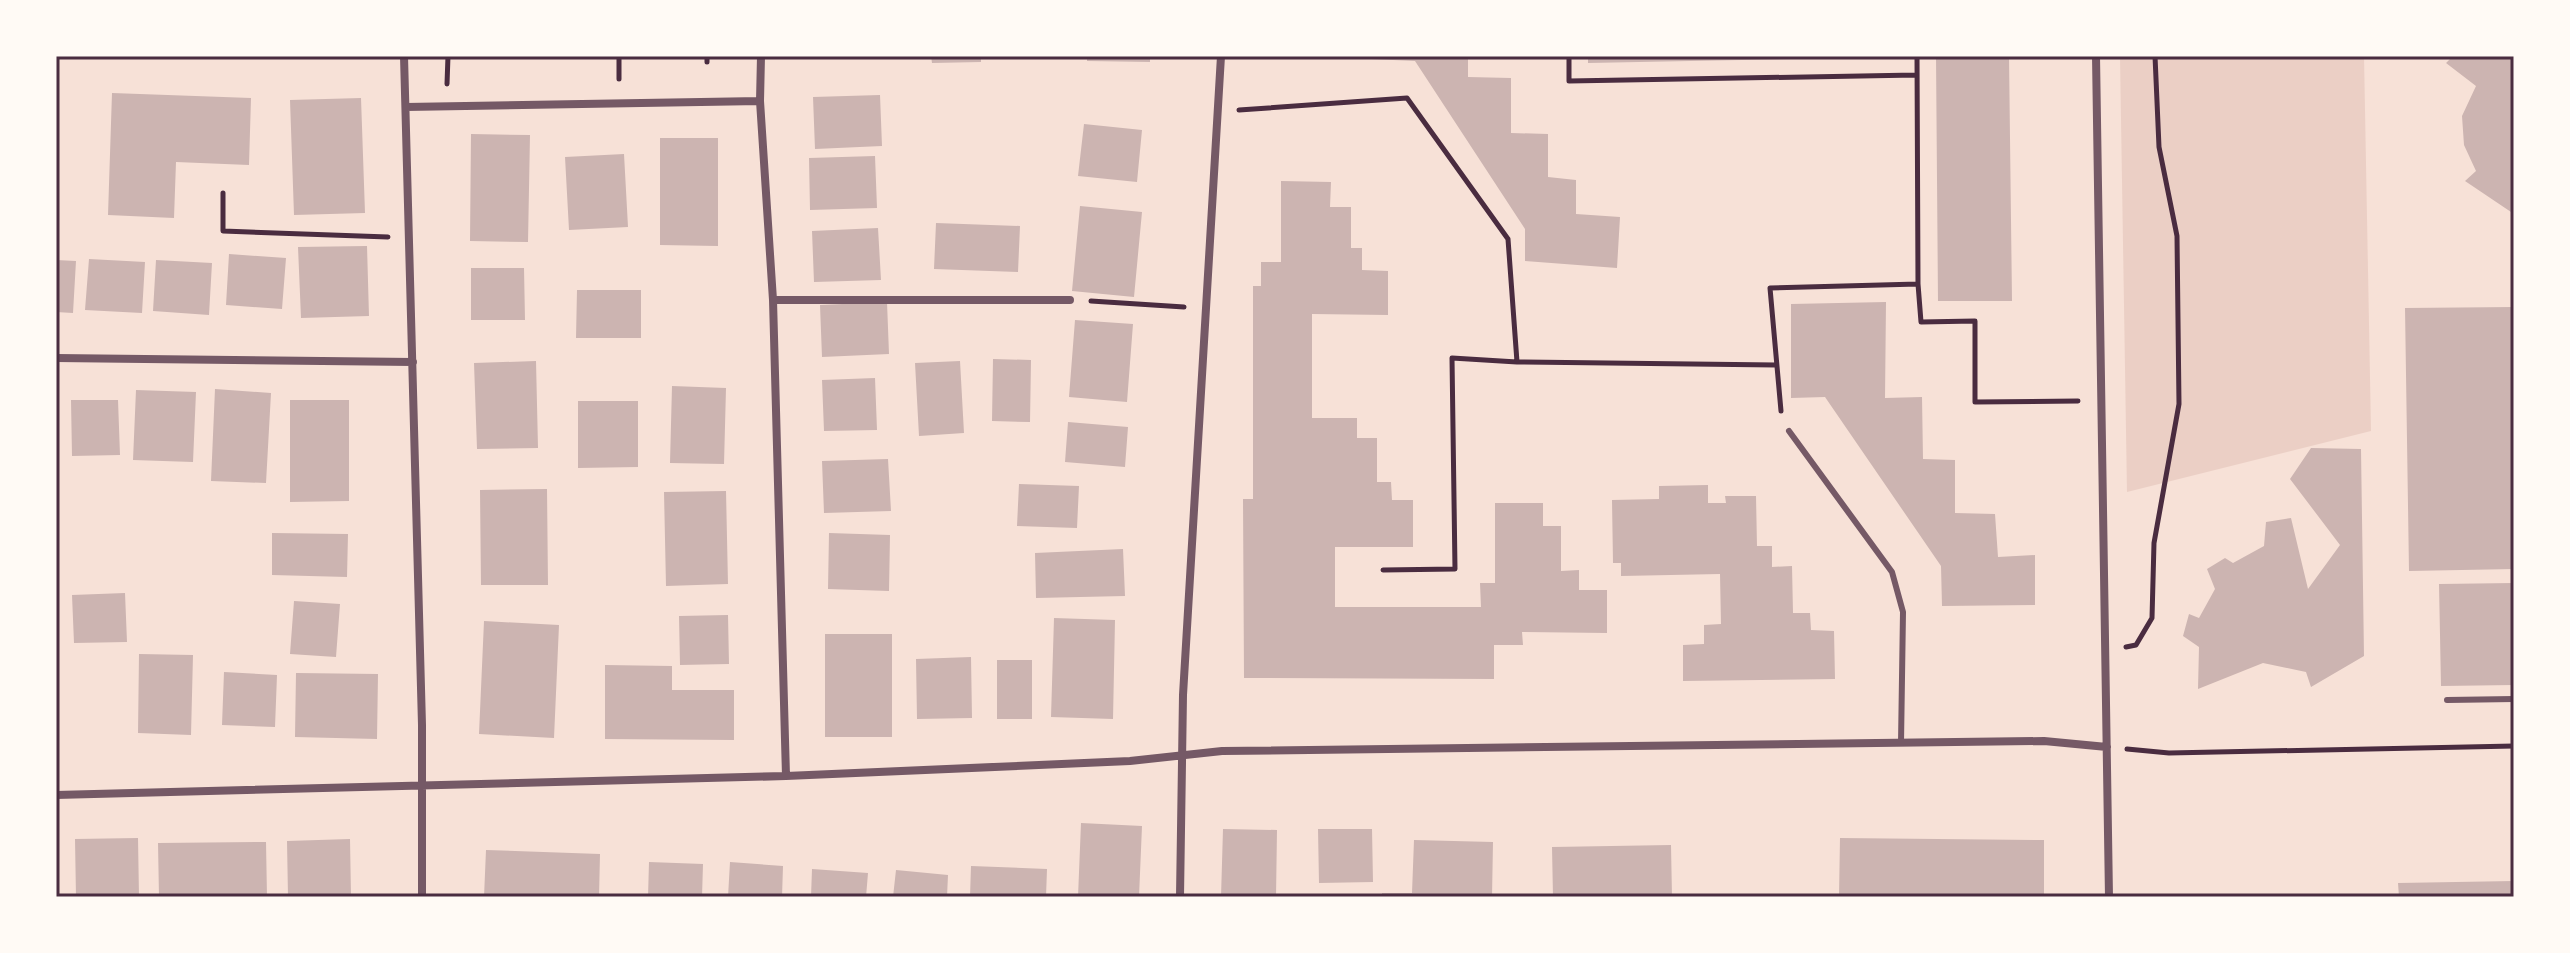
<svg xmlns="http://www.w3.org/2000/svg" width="2570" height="953" font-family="'Varela Round',sans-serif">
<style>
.green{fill:#ebcfc5}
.building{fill:#ccb4b1}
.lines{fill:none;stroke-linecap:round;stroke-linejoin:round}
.path{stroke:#4a2c40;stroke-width:5}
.service{stroke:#755966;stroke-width:6}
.minor{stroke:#755966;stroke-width:8}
.neatline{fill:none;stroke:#4a2c40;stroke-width:3}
</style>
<rect width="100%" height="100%" fill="#f7e1d7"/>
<path class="green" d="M2120,56H2364L2371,431L2127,492Z"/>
<path class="building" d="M931,56H981V62L932,63Z
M1087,56H1150V62L1087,61Z
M1371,56H1468V77L1511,78V133L1548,134V177L1576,180V214L1620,217L1617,268L1525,261V229L1415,61L1371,59Z
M1588,56H1792V59L1588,63Z
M1936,56H2009L2012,301H1938Z
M2453,56H2514V214L2465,181L2476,171L2464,145L2462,116L2476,86L2446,63Z
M112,93L251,98L249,165L176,162L174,218L108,215Z
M880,95L882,146L815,149L813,97Z
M361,98L365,213L294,215L290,100Z
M1084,124L1142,130L1137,182L1078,176Z
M471,134L530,135L528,242L470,241Z
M660,138H718V246L660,245Z
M624,154L628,227L569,230L565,157Z
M875,156L877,208L810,210L809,158Z
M1281,181L1331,182L1330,207H1351V248H1362V270L1388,271V315L1312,314V418H1357V438H1377V482H1391L1392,500H1413V547H1335V607H1481L1480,583H1495V503H1543V526H1561V571L1579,570V590H1607V633L1522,632L1523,645H1494V679L1244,678L1243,499H1253V286H1261V262H1281Z
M1080,206L1142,212L1134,297L1072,291Z
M936,223L1020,226L1018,272L934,269Z
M878,228L881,280L814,282L812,231Z
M367,246L369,316L301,318L298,247Z
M229,254L286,258L282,309L226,305Z
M89,259L145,262L142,313L85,310Z
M56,260L76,261L73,313L56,312Z
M156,260L212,263L209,315L153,311Z
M471,268H524L525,320H471Z
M577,290H641V338H576Z
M887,302L889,354L822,357L820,305Z
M1886,302L1885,398L1922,397L1923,459L1955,460V513L1995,514L1998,557L2035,555V605L1942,606L1941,566L1825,397L1791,398V304Z
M2514,307V569L2409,571L2405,308Z
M1075,320L1133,324L1127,402L1069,397Z
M993,359L1031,360L1030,422L992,421Z
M536,361L538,448L477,449L474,363Z
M960,361L964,433L919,436L915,363Z
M875,378L877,430L824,431L822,380Z
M672,386L726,388L724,464L670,463Z
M215,389L271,393L266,483L211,481Z
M136,390L196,392L193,462L133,460Z
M71,400H118L120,455L72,456Z
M290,400H349V501L290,502Z
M578,401H638V467L578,468Z
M1068,422L1128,427L1125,467L1065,462Z
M2311,448L2361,449L2364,656L2311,687L2306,672L2263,663L2198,689L2199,647L2183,636L2189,614L2199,618L2215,589L2207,569L2225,558L2233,563L2264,546L2266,522L2291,518L2308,589L2340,545L2290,479Z
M888,459L891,511L824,513L822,461Z
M1019,484L1079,486L1077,528L1017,526Z
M1708,485V503H1726L1725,496H1756L1757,546H1772V567L1792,566L1793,613H1810L1811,630L1834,631L1835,679L1683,681V645L1704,644V625L1721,624L1720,574L1621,576V563H1613L1612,500L1659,499V486Z
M547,489L548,585H481L480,490Z
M726,491L728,584L666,586L664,492Z
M272,533L348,534L347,577L272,575Z
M829,533L890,535L889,591L828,589Z
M1123,549L1125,596L1036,598L1035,553Z
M2514,583V685L2441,686L2439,584Z
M125,593L127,642L74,643L72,595Z
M294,601L340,604L336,657L290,654Z
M728,615L729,664L680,665L679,616Z
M1054,618L1115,620L1113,719L1051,717Z
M484,621L559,625L554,738L479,734Z
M825,634H892V737H825Z
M139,654L193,655L191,735L138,733Z
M971,657L972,718L917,719L916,659Z
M997,660H1032V719H997Z
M605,665L672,666V690H734V740L605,739Z
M224,672L277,675L275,727L222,725Z
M296,673L378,674L377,739L295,737Z
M1081,823L1142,826L1139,897H1078Z
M1223,829L1277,830L1276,897H1221Z
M1318,829H1372L1373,882L1319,883Z
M138,838L139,897H76L75,839Z
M1840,838L2044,840V897H1839Z
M350,839L351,897H288L287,841Z
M1414,840L1493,842L1492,897H1382V893H1412Z
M266,842L267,897H159L158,843Z
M1671,845L1672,897H1553L1552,847Z
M486,850L600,854L599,897H484Z
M649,862L703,864L702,897H648Z
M730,862L783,866L782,897H728Z
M971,866L1047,869L1046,897H970Z
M812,869L868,873L866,897H811Z
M896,870L948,875L947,897H893Z
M2514,881V897H2399L2398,883Z"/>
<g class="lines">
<path class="path" d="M1569,56V81L1916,75
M707,62V56
M619,79V56
M447,84L448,56
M1239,110L1407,98L1508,239L1517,362L1452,358L1455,569L1383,570
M223,193V231L388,237
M1918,284L1921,322L1975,321V402L2078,401
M1091,301L1184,307
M1517,362L1776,365
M1781,411L1770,288L1918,284L1917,56
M2126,647L2136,645L2152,618L2154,543L2179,404L2177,236L2159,147L2155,56
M2127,749L2169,753L2514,746"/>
<path class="service" d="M1789,431L1892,572L1903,612L1901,743
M2447,700L2514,699"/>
<path class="minor" d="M404,56L422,725V897
M761,56L760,101L773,300L786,776
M2096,56L2109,897
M406,107L760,101
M773,300H1070
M56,358L413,362
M56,795L786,776L1130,761L1222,751L2044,741L2107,747
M1180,897L1183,695L1221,56"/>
</g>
<rect width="2570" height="953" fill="none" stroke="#fffaf5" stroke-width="116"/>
<rect x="58" y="58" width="2454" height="837" class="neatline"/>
</svg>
